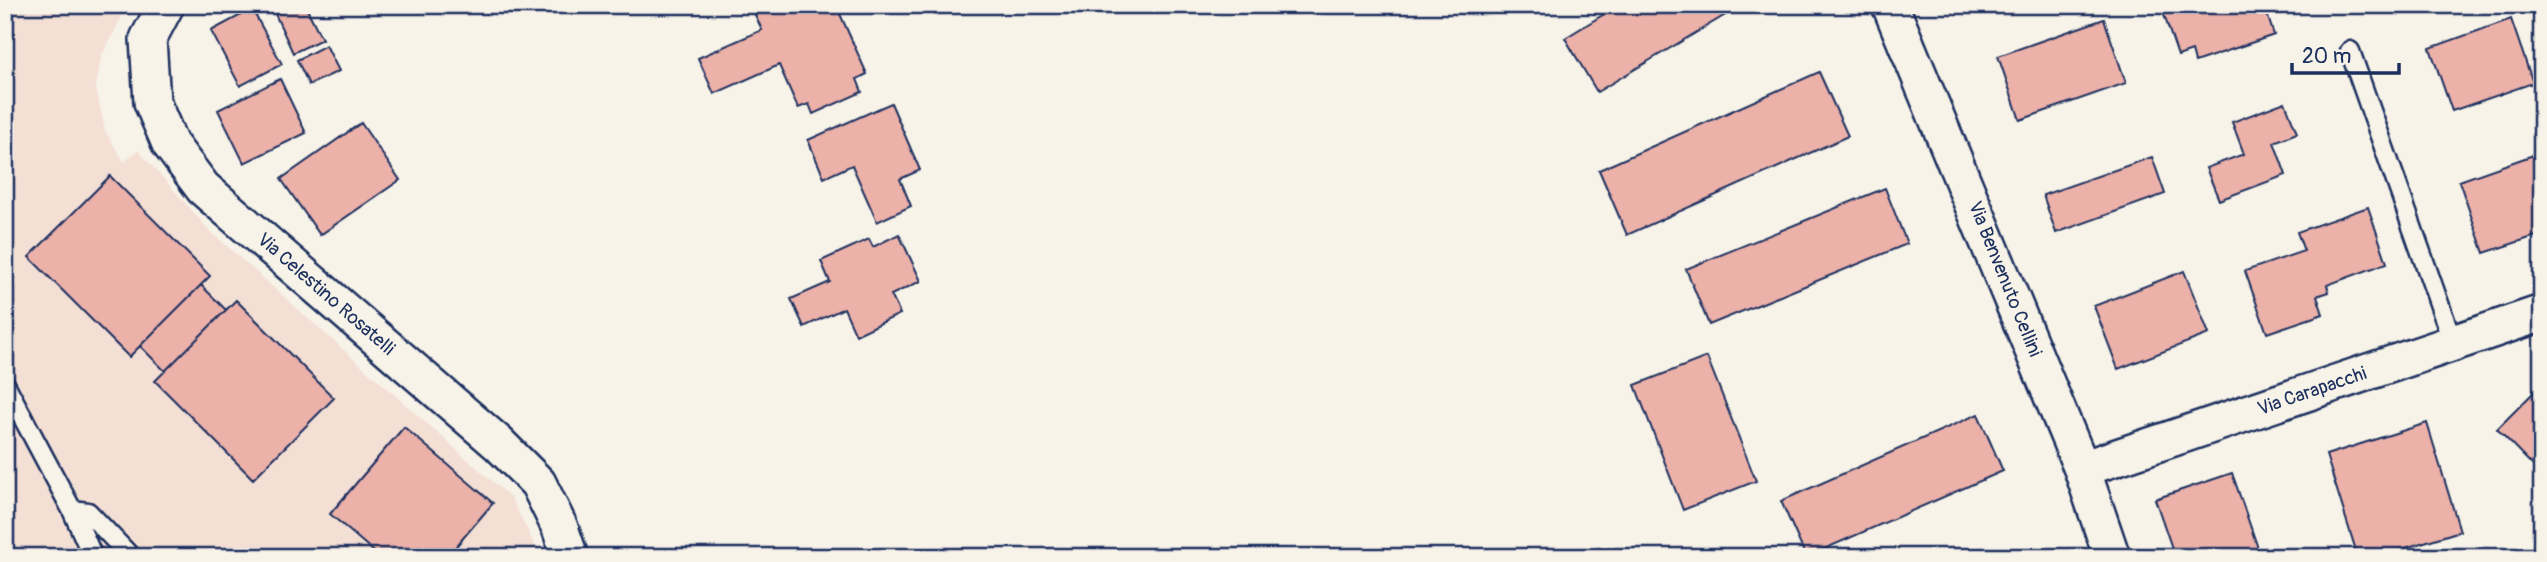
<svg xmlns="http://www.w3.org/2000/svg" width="2547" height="562" font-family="Pangolin,sans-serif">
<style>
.built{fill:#f4dfd5}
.building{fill:#ecb1a9;stroke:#1b2f5e;stroke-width:2}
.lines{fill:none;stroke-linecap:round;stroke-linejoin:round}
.lane-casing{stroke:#1b2f5e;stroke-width:23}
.street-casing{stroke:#1b2f5e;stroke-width:40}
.lane{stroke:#f7f3e8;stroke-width:18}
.street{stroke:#f7f3e8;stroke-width:35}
.labels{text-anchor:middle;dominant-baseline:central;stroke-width:5;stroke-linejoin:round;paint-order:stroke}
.street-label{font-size:19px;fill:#1b2f5e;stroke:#f7f3e8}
</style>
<rect width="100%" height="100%" fill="#f7f3e8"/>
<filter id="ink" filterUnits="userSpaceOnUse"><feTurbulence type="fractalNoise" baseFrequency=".0143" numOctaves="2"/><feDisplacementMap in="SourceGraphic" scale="14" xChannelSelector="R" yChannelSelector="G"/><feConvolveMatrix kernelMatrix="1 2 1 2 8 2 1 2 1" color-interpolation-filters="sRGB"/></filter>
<g filter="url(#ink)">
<path class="built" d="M5,5H128L101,57L96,88L105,131L124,162L138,150L212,233L511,498L541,557H5Z"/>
<path class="building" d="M293,5H305L322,39L293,53L275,14Z
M758,5H836L867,74L857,79L862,92L813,114L809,104L798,108L779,65L714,94L698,58L762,30L752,8Z
M1619,5H1742L1597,92L1565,38Z
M2172,5H2264L2274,35L2195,62L2192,51L2178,56L2162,9Z
M252,9L282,64L240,86L211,31Z
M2104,19L2126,83L2020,120L1998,56Z
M2511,19L2533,83L2452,111L2430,48Z
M326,45L339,71L309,85L297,60Z
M1819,72L1848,136L1627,235L1599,170Z
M280,79L306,133L244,163L218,110Z
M2285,102L2297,133L2274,142L2286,175L2219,200L2206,168L2244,154L2232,122Z
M891,103L920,170L900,179L911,206L877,222L852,165L824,178L808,140Z
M361,123L400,180L320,235L281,179Z
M2542,152V234L2484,253L2459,181Z
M2152,157L2165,194L2056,233L2043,195Z
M110,176L210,276L129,357L29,257Z
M1885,188L1907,244L1709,325L1686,269Z
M2368,207L2387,263L2327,285L2329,292L2317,296L2323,314L2267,333L2245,271L2304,251L2297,232Z
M899,234L921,281L891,295L900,314L856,335L844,308L804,327L791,299L830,282L821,261L869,239L873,247Z
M2184,271L2209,334L2118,369L2094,306Z
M201,285L226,310L165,371L140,346Z
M236,300L334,398L253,479L155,381Z
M1707,357L1756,481L1683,510L1635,385Z
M2542,384V475L2497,429Z
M1978,414L2003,471L1806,557L1781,501Z
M2427,423L2460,531L2376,557H2358L2326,455Z
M404,427L493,503L447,557H380L330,514Z
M2232,473L2261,557H2175L2155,499Z"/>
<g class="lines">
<g class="lane-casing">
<path id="lane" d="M2350,51L2453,343
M5,384L72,510L93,557
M72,510L88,512L131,557"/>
</g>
<g class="street-casing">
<path id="street" d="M166,5L148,39L152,102L170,144L203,188L499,444L538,483L560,528L570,557
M1890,5L2082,469L2112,557
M2082,469L2542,313"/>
</g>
<use href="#lane" class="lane"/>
<use href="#street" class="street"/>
</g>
</g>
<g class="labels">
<g class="street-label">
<text transform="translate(2005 279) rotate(68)">Via Benvenuto Cellini</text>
<text transform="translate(326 294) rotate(41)">Via Celestino Rosatelli</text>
<text transform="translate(2312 391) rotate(-19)">Via Carapacchi</text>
</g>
</g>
<rect width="2547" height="562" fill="none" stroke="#f7f3e8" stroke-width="28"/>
<rect x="14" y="14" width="2519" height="534" fill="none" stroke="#1b2f5e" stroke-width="2.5" filter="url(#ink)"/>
<path d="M2292 63v10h107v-10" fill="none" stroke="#1b2f5e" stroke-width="3.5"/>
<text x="2302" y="63" font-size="21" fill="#1b2f5e" stroke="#f7f3e8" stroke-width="5" paint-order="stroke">20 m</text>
</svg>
